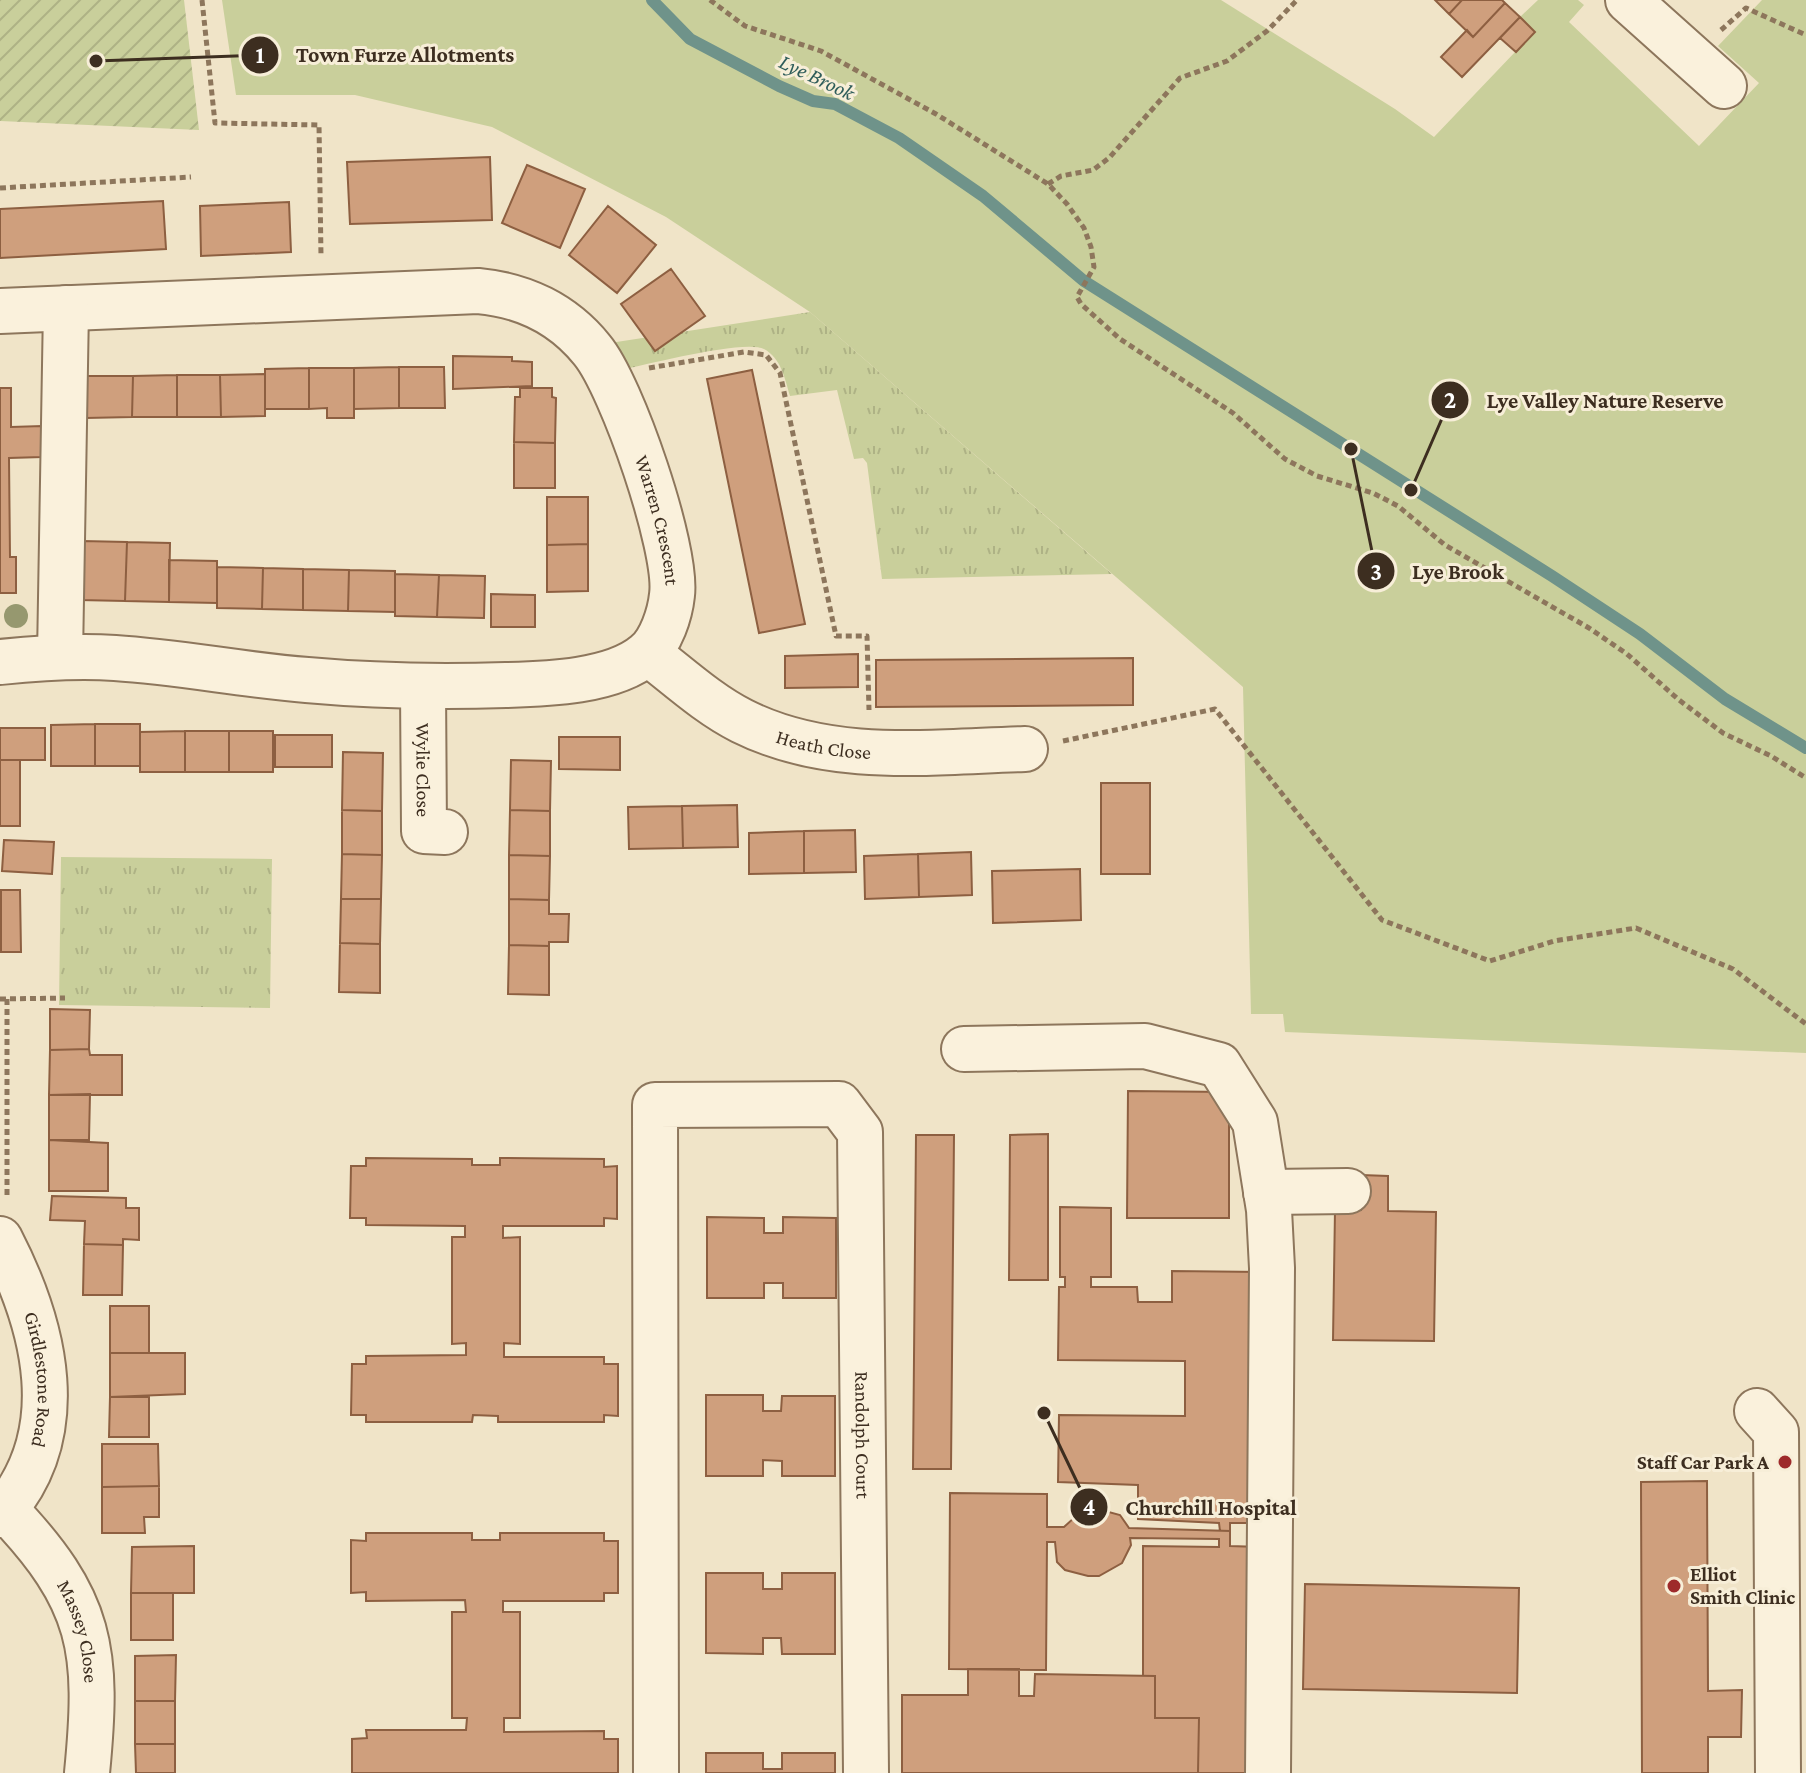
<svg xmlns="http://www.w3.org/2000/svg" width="1806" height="1773" font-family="'Crimson Pro',serif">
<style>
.grass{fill:url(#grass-tufts)}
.park{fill:#c9cf9b}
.garden{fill:url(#garden-furrows)}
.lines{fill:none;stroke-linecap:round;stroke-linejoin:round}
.stream{stroke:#6f938a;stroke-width:12}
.building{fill:#cf9f7d;stroke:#8d5f41;stroke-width:2}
.minor-casing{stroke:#8d765c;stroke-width:48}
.path{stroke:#8d765c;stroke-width:5;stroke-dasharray:6 4;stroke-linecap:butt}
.minor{stroke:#faf1dc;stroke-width:44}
.tree{fill:#96986f}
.poi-dot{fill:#9e2a2b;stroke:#f7eed8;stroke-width:3}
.labels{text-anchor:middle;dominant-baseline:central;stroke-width:6;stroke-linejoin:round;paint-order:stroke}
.street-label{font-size:20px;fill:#3d2e20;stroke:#f7eed8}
.poi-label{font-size:20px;font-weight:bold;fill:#3d2e20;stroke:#f7eed8;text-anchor:end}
.water-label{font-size:22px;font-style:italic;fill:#2f5d5a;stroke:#f7eed8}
.leader{fill:none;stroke:#3d2e20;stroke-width:3}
.callout-dot{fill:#3d2e20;stroke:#f7eed8;stroke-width:3}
.mark-label{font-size:24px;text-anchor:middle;font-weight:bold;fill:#fff}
.callout-label{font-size:22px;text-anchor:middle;font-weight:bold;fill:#3d2e20;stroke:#f7eed8;stroke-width:6;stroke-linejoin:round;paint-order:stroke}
</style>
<defs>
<pattern id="grass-tufts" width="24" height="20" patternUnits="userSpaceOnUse" patternTransform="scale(2)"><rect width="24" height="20" fill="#c9cf9b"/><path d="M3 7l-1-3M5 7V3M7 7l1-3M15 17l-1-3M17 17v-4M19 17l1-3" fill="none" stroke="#aeb285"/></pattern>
<pattern id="garden-furrows" width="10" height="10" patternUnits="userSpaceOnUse" patternTransform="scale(2)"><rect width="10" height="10" fill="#c9cf9b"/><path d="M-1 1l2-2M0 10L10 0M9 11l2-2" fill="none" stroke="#aeb285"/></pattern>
</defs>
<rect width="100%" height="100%" fill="#f0e4c8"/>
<path class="grass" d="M810,312L1112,574L882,579L867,463L863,458L854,459L837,390L790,396C785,379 781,358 764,349C745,339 650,364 624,369L610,343Z
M61,857L272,859L270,1008L59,1005Z"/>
<path class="park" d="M222,0H1221L1395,109L1434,137L1534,32L1520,17L1538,0H1578L1584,5L1569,22L1699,146L1759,83L1718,46L1762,0H1806V1053L1285,1032L1283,1014H1251L1243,687L810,312L666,217L492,127L355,95H236Z"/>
<path class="garden" d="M0,0H184L199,130L0,121Z"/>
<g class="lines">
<path class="stream" d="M652,0L690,39L779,86L813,101L835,104L899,138L983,196L1084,281L1552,576L1640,634L1725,699L1806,748"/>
</g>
<path class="building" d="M1435,0H1462L1449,14Z
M1462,0H1502L1505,3L1473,37L1449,14Z
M1505,3L1520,17L1462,77L1441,57L1467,30L1473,37Z
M1520,17L1535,32L1516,52L1500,38Z
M490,157L492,220L350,224L347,162Z
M527,165L585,189L560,248L502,223Z
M163,201L166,249L0,258V209Z
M289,202L291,252L201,256L200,206Z
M608,206L656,245L617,293L569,255Z
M671,269L705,316L655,351L621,304Z
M453,356L512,357V361L532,362V386L453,389Z
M399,367V408L354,409V368Z
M399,367H444L445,408H399Z
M309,368V409H265V369Z
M309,368H354V418H327V408L309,409Z
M752,370L805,624L759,633L707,379Z
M265,374V416L221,417L220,375Z
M177,375V417H132L133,376Z
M177,375H220L221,417H177Z
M85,376H133L132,417L86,418Z
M0,388H11V427L42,426V457L9,458L10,557H16V593H0Z
M520,388H552V397L556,398L555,443L514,442L515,397H520Z
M514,442L555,443V488H514Z
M547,497H588V544L547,545Z
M82,541L127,542L125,601L80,600Z
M127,542L170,543L169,602L125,601Z
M588,544V591L547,592V545Z
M169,560L217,561V603L169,602Z
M217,567L263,568L262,609L217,608Z
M263,568L303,569V610L262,609Z
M303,569L349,570L348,611L303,610Z
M349,570L395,571V612L348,611Z
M395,574L439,575L437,617L395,616Z
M439,575L485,576L484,618L437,617Z
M491,594L535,595V627H491Z
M858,654V687L785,688V656Z
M1133,658V705L876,707V660Z
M95,724H140V766H95Z
M95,724V766H51V725Z
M0,728H45V760H0Z
M185,731H229V772H185Z
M185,731V772H140V732Z
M229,731H273V772H229Z
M275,735H332V767H275Z
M559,737H620V770L559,769Z
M343,752L383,753L382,811L342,810Z
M0,760H20V826H0Z
M511,760L551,761L550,811L510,810Z
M1101,783H1150V874H1101Z
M737,805L738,847L683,848L682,806Z
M682,806L683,848L629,849L628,807Z
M342,810L382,811V855L342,854Z
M510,810L550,811V856L509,855Z
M855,830L856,872L804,873V831Z
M804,831V873L749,874V833Z
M4,840L54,842L52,874L2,871Z
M971,852L972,895L919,897L918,854Z
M342,854L382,855L381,899H341Z
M918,854L919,897L865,899L864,856Z
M509,855L550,856L549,900L509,899Z
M1080,869L1081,920L993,923L992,871Z
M1,890H20L21,952H1Z
M341,899H381L380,944L340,943Z
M509,899L549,900V914H569L568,942H549V946L509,945Z
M340,943L380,944V993L339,992Z
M509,945L549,946V995L508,994Z
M50,1009L90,1010L89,1049L50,1050Z
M89,1049L90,1055H122V1095H49L50,1050Z
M1128,1091L1229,1092V1218H1127Z
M90,1094L89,1140H49V1095Z
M1048,1134V1280H1009L1010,1135Z
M916,1135H954L951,1469H913Z
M49,1140L108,1143V1191H49Z
M366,1158L472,1159V1165H500V1158L604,1159V1167L617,1166V1219L604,1218V1226H503V1238L520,1237V1344L504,1343V1357H604V1364H618V1416L604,1415V1422H498V1416L473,1415L472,1422H366V1415H351L352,1364H366V1356L466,1355V1343L452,1344V1237H465V1226L366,1225V1218H350L351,1166H366Z
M1361,1175L1388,1176V1211L1436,1212L1434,1341L1333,1340L1335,1210H1361Z
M52,1196L126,1198V1208H139V1240L123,1239V1245L84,1244L85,1221L50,1220Z
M1060,1207L1111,1208V1277H1091V1287H1137L1138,1302H1172V1271L1262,1272L1260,1523H1230V1531H1220L1219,1523L1138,1519V1485L1058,1482L1059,1415L1185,1416V1361L1058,1360L1059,1287H1065V1277H1060Z
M707,1217L764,1218V1233H783V1217L836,1218V1298H783V1283H764V1298H707Z
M84,1244L123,1245L122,1295H83Z
M110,1306H149V1353H110Z
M110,1353H185V1394L110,1397Z
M706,1395H763V1411H781L782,1396H835V1476H782V1461L763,1460V1476H706Z
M110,1397H149V1437H109Z
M102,1444H158L159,1486L102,1487Z
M1707,1481L1708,1691L1742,1690L1741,1737H1708V1773H1642L1641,1482Z
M159,1486V1517H144L145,1533H102V1487Z
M950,1493L1047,1494V1527H1064L1076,1516L1089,1511H1105L1120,1515L1129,1528L1230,1531V1546L1260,1547L1257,1773H1198L1199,1718H1155V1676H1143V1546L1219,1547V1539L1130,1538L1131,1545L1122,1563L1099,1576H1088L1065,1570L1057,1562L1055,1542H1047L1046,1670L949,1669Z
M366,1533H472V1540H500V1533H604V1541H618V1593H604V1601H503V1612H520V1718H504V1732L604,1731V1739H618V1773H352V1739L367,1738L366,1730H466L467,1718H452V1612H466L465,1600L366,1601V1592L351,1593V1540L366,1541Z
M194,1546V1593H131L132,1547Z
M706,1573H763V1589H782V1573H835V1654H782L781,1638H763V1654L706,1653Z
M1305,1584L1519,1588L1517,1693L1303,1689Z
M131,1593H173V1640H131Z
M176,1655L175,1701H135V1656Z
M968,1669H1019V1696H1034L1035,1674L1155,1676V1718H1199L1198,1773H902V1695H968Z
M135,1701H175V1744H135Z
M135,1744H175V1773H136Z
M706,1753H763V1769H782V1753H835V1773H706Z"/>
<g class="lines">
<g class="minor-casing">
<g id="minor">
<path d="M1628,0L1724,86"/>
<path id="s1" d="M0,311L478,291C523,295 563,314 592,350C622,386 678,549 672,595C670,614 661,642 646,654C613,682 547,684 506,685C439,687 373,686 307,680C243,675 179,662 115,658C76,655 38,658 0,662"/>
<path id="s2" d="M648,653C678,676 708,704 742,721C830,765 929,752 1025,749"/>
<path d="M60,656L66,308"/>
<path id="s3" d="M423,688L424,831L445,832"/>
<path d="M964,1049L1145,1046L1219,1065L1255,1122L1269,1210L1272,1268L1268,1773"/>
<path d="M1266,1192L1348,1191"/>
<path id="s4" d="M0,1239C45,1326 73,1434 0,1515"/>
<path d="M1757,1411L1776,1432L1778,1773"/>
<path id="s5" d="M5,1509C93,1601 99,1650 87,1773"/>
<path id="s6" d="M656,1773L655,1105L839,1104L860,1132L866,1773"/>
</g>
</g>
<path class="path" d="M202,0L215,123L319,125L321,256
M710,0L745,26L821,51L936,114L1048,184L1067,204L1084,228L1091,247L1094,267L1077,297L1081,304L1120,339L1233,413L1285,459L1317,476L1373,493L1398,506L1445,545L1589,628L1627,654L1679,700L1723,733L1771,756L1806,778
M1721,30L1746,8L1806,35
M1048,184L1061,176L1093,170L1109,158L1180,78L1227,61L1267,31L1297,0
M0,188L191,177
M649,368L744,352L766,355L780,373L836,636H867L869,710
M1063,741L1215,709L1382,920L1490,961L1554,941L1636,928L1733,969L1806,1024
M0,999L65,998
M7,999V1198"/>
<use href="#minor" class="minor"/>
</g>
<circle class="tree" cx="16" cy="616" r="12"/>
<g class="poi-dot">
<circle cx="1785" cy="1462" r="8"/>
<circle cx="1674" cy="1586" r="8"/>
</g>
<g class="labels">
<g class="street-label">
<text stroke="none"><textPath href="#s1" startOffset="794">Warren Crescent</textPath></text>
<text stroke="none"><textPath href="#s2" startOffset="202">Heath Close</textPath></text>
<text stroke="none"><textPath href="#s3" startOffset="82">Wylie Close</textPath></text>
<text stroke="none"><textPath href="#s4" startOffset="148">Girdlestone Road</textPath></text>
<text stroke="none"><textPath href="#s6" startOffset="1190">Randolph Court</textPath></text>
<text stroke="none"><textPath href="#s5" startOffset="146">Massey Close</textPath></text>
</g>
<g class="poi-label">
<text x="1769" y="1462">Staff Car Park A</text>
<text x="1690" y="1574" text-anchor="start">Elliot<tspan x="1690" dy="23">Smith Clinic</tspan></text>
</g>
<g class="water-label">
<text transform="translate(817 77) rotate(25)">Lye Brook</text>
</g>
</g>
<path class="leader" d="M96 61L260 55M1411 490L1450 400M1351 449L1376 571M1044 1413L1089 1507"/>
<g class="callout-dot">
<circle cx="96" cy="61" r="8"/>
<circle cx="1411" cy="490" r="8"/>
<circle cx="1351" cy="449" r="8"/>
<circle cx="1044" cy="1413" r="8"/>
<circle cx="260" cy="55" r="20"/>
<circle cx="1450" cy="400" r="20"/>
<circle cx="1376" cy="571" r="20"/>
<circle cx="1089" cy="1507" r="20"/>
</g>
<g class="mark-label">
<text x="260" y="63">1</text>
<text x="1450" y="408">2</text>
<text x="1376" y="580">3</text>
<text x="1089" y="1515">4</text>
</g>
<g class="callout-label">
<text x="405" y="62">Town Furze Allotments</text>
<text x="1605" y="408">Lye Valley Nature Reserve</text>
<text x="1458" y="579">Lye Brook</text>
<text x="1211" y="1515">Churchill Hospital</text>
</g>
</svg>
